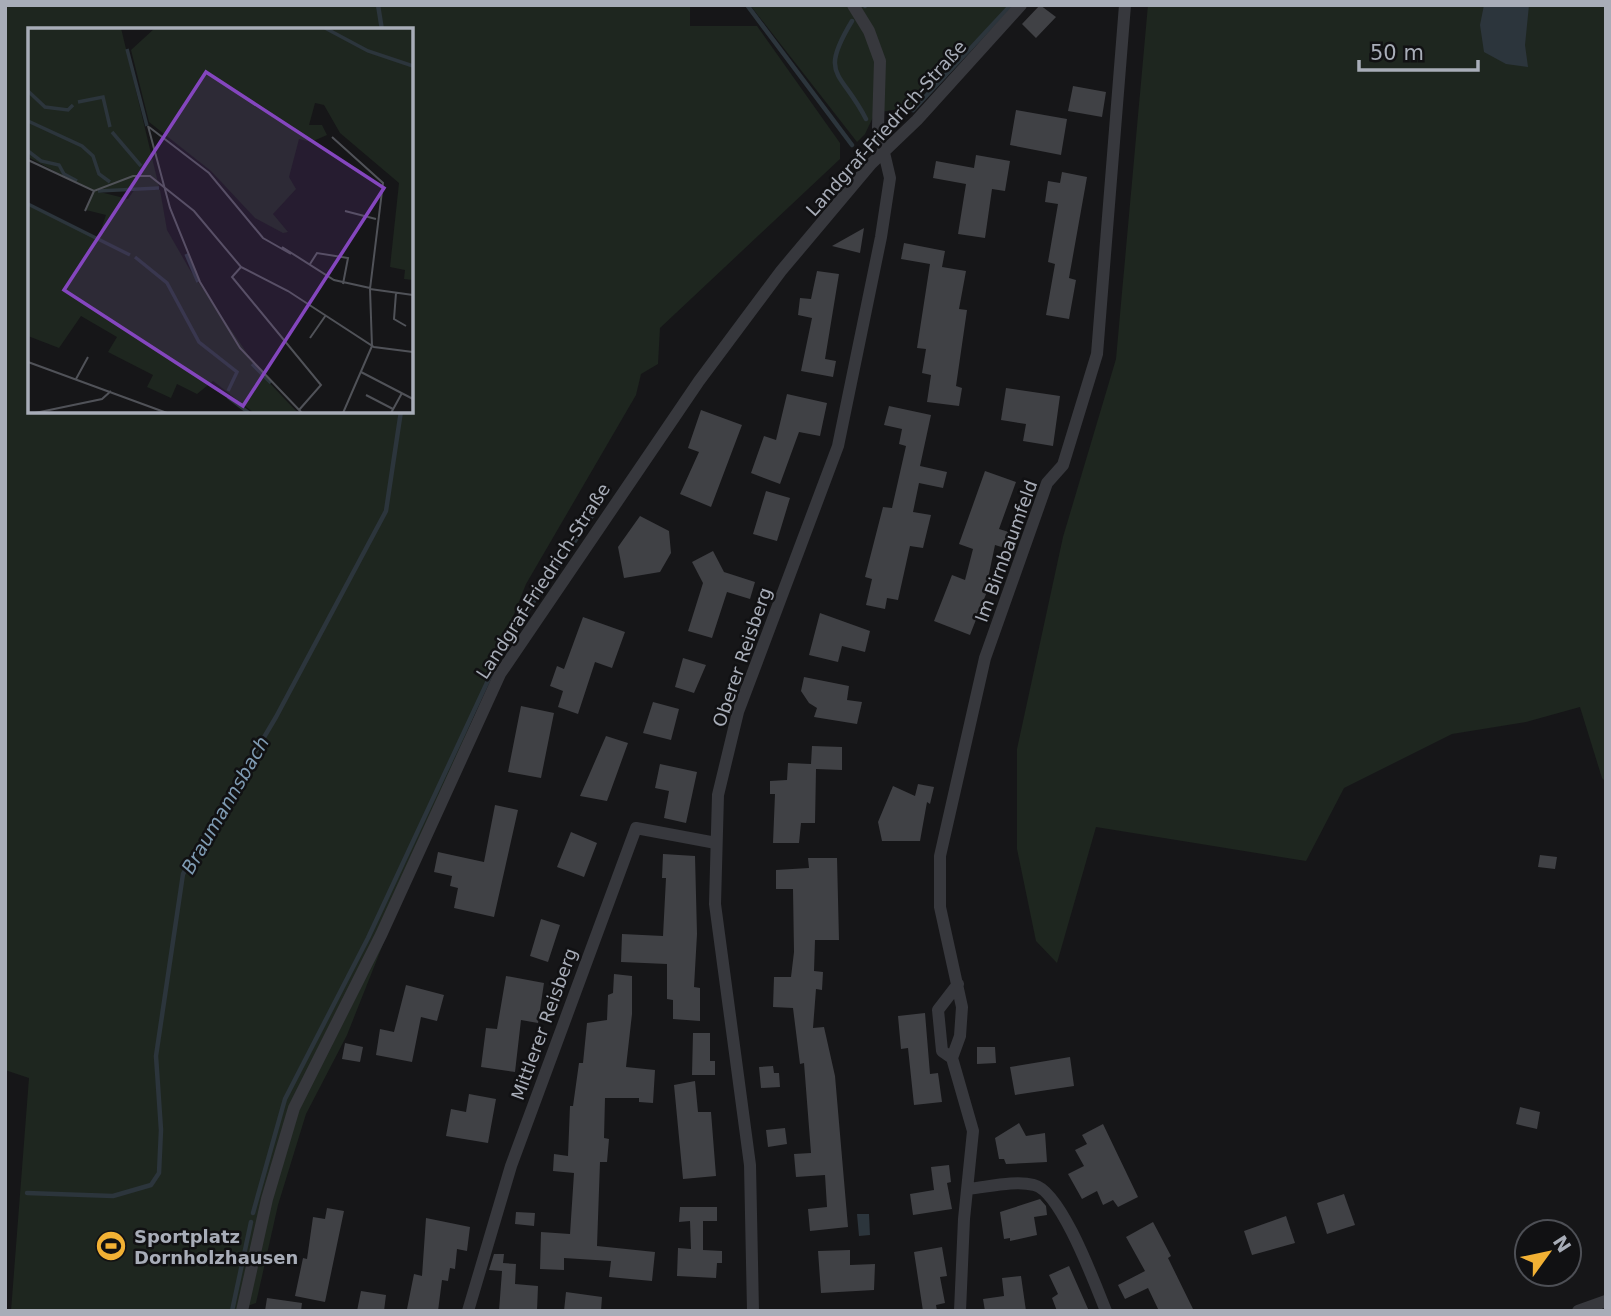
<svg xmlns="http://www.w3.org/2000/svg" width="1611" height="1316" font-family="'DejaVu Sans',sans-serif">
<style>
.green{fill:#1e261f;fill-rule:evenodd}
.water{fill:#2c353c}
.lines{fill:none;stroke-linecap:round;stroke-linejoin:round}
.stream{stroke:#2c353c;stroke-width:4.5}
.building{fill:#404145}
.minor{stroke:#37383d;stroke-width:12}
.labels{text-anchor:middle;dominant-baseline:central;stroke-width:5;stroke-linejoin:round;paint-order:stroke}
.street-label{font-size:18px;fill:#a8adb8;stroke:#111113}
.poi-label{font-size:18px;font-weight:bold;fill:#a8adb8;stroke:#111113;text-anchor:start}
.water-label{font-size:19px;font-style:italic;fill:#7f9bb3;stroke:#111113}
.inset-river{fill:none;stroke:#2c353c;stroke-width:3.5}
.inset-road{fill:none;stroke:#505258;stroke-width:2}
.view{fill:#8446be;fill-opacity:0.15;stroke:#8446be;stroke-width:3.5}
.inset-edge{fill:none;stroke:#a8adb8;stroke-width:3.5}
</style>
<rect width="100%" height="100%" fill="#161618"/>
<path class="green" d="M5,5H690V26H757L840,143V159L660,328L658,364L641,374L636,395L526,584L347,1035L306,1114L278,1205L256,1303L233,1311H11L29,1078L5,1070ZM30,30H411V411H30Z
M750,5H1010L910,107L875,113L865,134L857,142Z
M1148,5H1606V782L1602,778L1580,707L1526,722L1452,734L1344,788L1306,861L1096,827L1057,963L1036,941L1017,849V749L1063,537L1116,359Z"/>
<path class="water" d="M1484,5H1529L1525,45L1528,67L1506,64L1484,52L1480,25Z
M857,1214H869L870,1235L859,1236Z"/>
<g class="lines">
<path class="stream" d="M378,5L382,30
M747,5L852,145
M865,6L866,5
M852,21C818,77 841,70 866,119
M913,110L1011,5
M27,1193L113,1196L151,1185L159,1173L161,1130L156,1056L183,874L276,717L386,511L401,411
M253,1213L285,1099L368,938L506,642L596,510
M232,1311L251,1222"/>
</g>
<path class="building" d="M1040,5L1056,17L1036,38L1022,24Z
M1073,86L1106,92L1102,117L1068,111Z
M1016,110L1067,119L1061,155L1010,145Z
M976,155L1010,161L1005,191L992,189L985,238L958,234L966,184L933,178L936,161L974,168Z
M1062,172L1087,177L1069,278L1076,280L1069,319L1046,315L1055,264L1048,262L1058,204L1045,202L1048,181L1060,183Z
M864,228L860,253L832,246Z
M904,243L945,251L942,267L966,271L959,309L967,310L956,386L962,388L959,406L927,402L931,375L922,373L926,349L917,348L930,264L901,259Z
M817,271L839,274L825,359L836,361L833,377L801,371L812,318L798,315L800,298L811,299Z
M1006,388L1060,396L1053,446L1023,441L1026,424L1001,420Z
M787,394L827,403L820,436L799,432L780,484L751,473L764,436L776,440Z
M889,406L931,415L920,466L947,472L943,488L919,483L913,512L931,515L923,548L910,546L898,600L887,598L885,609L866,605L872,579L865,577L883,507L892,508L906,446L899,444L902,429L884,425Z
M701,410L742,425L711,507L680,494L699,452L688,448Z
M985,471L1016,482L999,529L1012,533L1008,549L995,545L986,588L988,589L970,635L934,621L952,575L965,580L973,549L959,544Z
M766,491L790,498L777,541L753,534Z
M640,516L669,531L671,553L660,572L624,578L618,547Z
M713,551L724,572L755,582L750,599L727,592L712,638L688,631L703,583L692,562Z
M820,613L870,631L865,652L842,646L838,662L809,655Z
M583,617L625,632L612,668L595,662L578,714L558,707L563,691L550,686L557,666L564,669Z
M683,658L706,665L694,693L675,687Z
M804,677L849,686L847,700L862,702L857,724L814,717L817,708L809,703L801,691Z
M653,702L679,709L671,740L643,733Z
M521,706L554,713L541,778L508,772Z
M606,736L628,743L607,801L580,796Z
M812,746L842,747V770L816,769L815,823H801L799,843H773L775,794H770V781L787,780L788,763L811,764Z
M660,764L697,772L686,823L664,818L669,791L655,788Z
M918,784L934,787L930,804L927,802L920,841H882L878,822L893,786L915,796Z
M495,805L518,810L494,917L454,908L458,888L450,886L452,876L434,872L438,852L484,862Z
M571,832L597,843L584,877L557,867Z
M663,854L695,856L697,934L694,987L700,988V1021L673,1019V1000L667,999V964L621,962L622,934L663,936L666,878H662Z
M1540,855L1557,857L1555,869L1538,867Z
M808,858H837L839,940H815L814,971L823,972L822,990L816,989L813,1028L824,1027L835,1076L848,1227L810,1231L808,1209L827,1207L825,1175L796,1177L794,1154L811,1153L804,1063L800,1064L793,1008L773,1007L774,977H791L794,952L793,889H776V870L809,868Z
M541,919L560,925L548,962L530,956Z
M614,974L632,976V1014L626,1067L655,1070L653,1103L639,1102V1098H605L604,1138L609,1139L607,1162H600L597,1246L655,1252L652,1281L609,1277L611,1261L564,1258V1270L540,1269L541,1232L570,1234L574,1173L553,1171L554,1154L568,1156L570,1106H573L579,1063H583L587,1023L607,1020L608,995L613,993Z
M506,976L544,983L538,1023L521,1020L515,1072L481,1067L486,1028L497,1029Z
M406,985L444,995L437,1021L421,1017L412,1062L376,1055L380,1029L394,1032Z
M925,1013L930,1074L938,1073L942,1102L914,1105L908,1048L901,1049L898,1016Z
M693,1033H710V1061H715V1075H692Z
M345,1043L363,1047L360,1062L342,1059Z
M977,1047H995L996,1063L977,1064Z
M1070,1057L1074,1086L1015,1095L1010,1067Z
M773,1066L774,1073H779L780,1087L761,1088L759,1067Z
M695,1081L698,1112H711L716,1176L683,1179L674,1085Z
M469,1094L496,1099L488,1143L446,1136L451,1109L466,1112Z
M1520,1107L1540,1112L1537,1129L1516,1124Z
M1019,1123L1026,1136L1045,1133L1047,1162L1006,1164L1004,1159H999L995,1138Z
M1103,1124L1138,1197L1118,1207L1113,1200L1103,1205L1097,1191L1082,1199L1068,1174L1084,1166L1075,1150L1087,1144L1082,1135Z
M785,1128L787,1144L768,1147L766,1130Z
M949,1165L951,1182L947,1183L952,1209L913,1215L910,1194L934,1190L931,1167Z
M1344,1194L1355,1225L1327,1234L1317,1203Z
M1040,1199L1046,1206L1047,1215L1034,1217L1037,1235L1010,1241V1238L1004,1239L1000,1212Z
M680,1207H717V1221H703V1250L722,1251V1263H717L716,1278L677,1276L678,1248L691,1249L690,1221L679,1222Z
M327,1208L344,1211L325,1302L295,1296L303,1258L307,1259L313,1217L325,1219Z
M516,1212L535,1213L534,1226L515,1224Z
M1286,1216L1295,1243L1252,1255L1244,1231Z
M426,1218L470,1227L467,1251L457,1249L455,1269L450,1268L448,1281L442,1280L438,1311L407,1309L414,1274L422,1276Z
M1153,1222L1171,1256L1168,1258L1194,1311H1159L1148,1288L1125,1299L1118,1285L1145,1271L1126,1237Z
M942,1247L947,1276L940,1277L945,1303L936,1305L937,1311H923L914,1252Z
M850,1250V1265L875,1264L874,1290L821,1293L818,1251Z
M494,1254H504L503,1263L516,1264L515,1284L538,1286L537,1311H499L502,1271L489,1270Z
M1069,1266L1089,1311H1057L1052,1298L1058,1294L1049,1275Z
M1021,1276L1026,1311H985L983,1299L1004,1296L1002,1278Z
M361,1291L386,1295L384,1311H357Z
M566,1292L602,1297L601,1311H564Z
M267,1298L302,1303L301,1311H265Z"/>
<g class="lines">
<path class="minor" d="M952,1058L942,1051L938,1010L958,984
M968,1189C988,1187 1015,1180 1034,1185C1061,1191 1095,1284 1106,1311
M242,1311L267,1199L294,1108L381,935L500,674L699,381L781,271L871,164L917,120L1021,5
M468,1311L511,1166L636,828L716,843
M753,1311L750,1165L715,904L718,795L738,712L838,446L881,237L890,178L878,127L880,61L869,31L853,5
M960,1311L964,1219L973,1131L952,1058L960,1036L962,1007L940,907V856L985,658L1047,483L1063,465L1097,354L1125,5
M1578,1311L1606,1301"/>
</g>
<defs>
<g id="stadium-disc" transform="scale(1.575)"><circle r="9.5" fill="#f2b134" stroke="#111113"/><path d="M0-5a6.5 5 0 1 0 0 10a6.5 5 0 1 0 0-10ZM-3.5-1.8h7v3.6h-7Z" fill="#111"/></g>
</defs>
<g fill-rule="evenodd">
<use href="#stadium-disc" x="111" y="1246"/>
</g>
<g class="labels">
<g class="street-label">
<text transform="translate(886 128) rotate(-48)">Landgraf-Friedrich-Straße</text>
<text transform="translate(1006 551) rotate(-70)">Im Birnbaumfeld</text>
<text transform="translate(543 581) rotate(-57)">Landgraf-Friedrich-Straße</text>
<text transform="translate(742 657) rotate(-71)">Oberer Reisberg</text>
<text transform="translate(544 1024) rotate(-70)">Mittlerer Reisberg</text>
</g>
<g class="poi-label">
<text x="134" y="1236">Sportplatz<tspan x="134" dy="21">Dornholzhausen</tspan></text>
</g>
<g class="water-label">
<text transform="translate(225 805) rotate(-60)">Braumannsbach</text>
</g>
</g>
<g transform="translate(28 28)">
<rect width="385" height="385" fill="#161618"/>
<path d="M0,0H93L131,159L72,164L100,171L106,162H132L139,202L162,242L234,347L270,385H226L185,353L169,366L149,356L143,370L119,359L125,347L80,324L89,309L53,288L31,320L0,308V175L70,211L78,187L58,182L66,164L0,129ZM127,0H385V252L376,251L377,242L362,239L371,155L312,105L296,77L287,75L281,97H294L299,107L283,114L271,111L261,149L268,161L245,186L260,204L255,205L227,190L183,143L121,94L103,22Z" fill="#1e261f"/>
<path class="inset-river" d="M297,0L340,23L385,38M99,21L119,98M0,63L17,79L40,82L45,77M50,74L75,69L82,99M0,93L54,118L65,128L71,146L82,154M84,104L113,138M0,123L13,133L31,137L36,146L49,153M70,163L131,160M0,176L102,227M158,226L170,254M107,229L139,255L171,314L209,344L200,363M224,336L243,355M200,369L221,385"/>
<path class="inset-road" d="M120,98L142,180L172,254L212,320L274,385M121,99L181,145L235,210L263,226M304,109L355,155L342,261L344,318L315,385M0,132L66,163L105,148H122L166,183L213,239L260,263L346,319L385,324M57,183L66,163M317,183L348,191M254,219L306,252L342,260M282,236L289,225L320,230L315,256M213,239L204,249L293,357L271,382M342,261L385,267M368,265L366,291L378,298M282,310L298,287M0,334L139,385M333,344L385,371M48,351L60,329M338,367L365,381M7,385L74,371L83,363M363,385L374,365"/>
<path class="view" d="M178,44L356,160L215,378L36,262Z"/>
<rect width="385" height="385" class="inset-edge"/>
</g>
<rect width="1611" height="1316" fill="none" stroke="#a8adb8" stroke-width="14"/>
<g transform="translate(1548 1253) rotate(57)"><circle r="33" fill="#111113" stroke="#4d4f55" stroke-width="2"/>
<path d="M0-5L12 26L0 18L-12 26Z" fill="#f2b134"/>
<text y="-10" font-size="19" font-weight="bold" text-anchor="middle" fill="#a8adb8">N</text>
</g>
<path d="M1359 60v10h119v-10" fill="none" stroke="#a8adb8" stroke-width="3.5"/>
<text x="1370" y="60" font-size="21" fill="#a8adb8" stroke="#111113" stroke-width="5" paint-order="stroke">50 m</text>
</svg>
